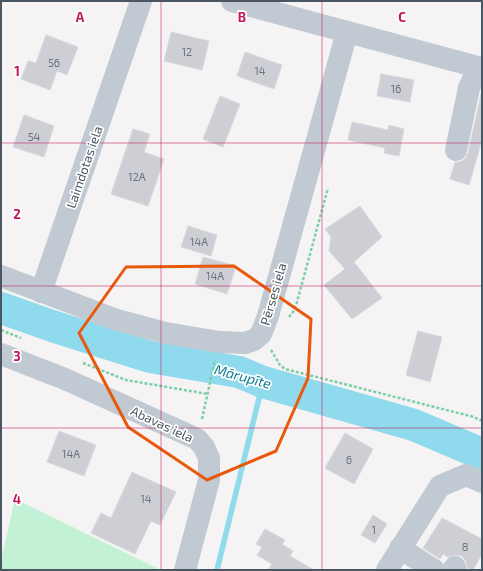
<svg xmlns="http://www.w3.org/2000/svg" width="483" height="571" font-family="'Exo 2',sans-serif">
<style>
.green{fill:#c3f1d5}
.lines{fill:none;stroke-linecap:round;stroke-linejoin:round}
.stream{stroke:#90daee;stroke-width:5.5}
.river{stroke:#90daee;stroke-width:32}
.building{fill:#cdcfd5;stroke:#d7d9de}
.path{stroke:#7ad0a6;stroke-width:2.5;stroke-dasharray:3 2;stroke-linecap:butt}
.minor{stroke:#c1cad2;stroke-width:22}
.marked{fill:none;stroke:#e8590c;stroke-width:3;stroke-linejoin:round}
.grid{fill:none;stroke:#c2185b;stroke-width:1;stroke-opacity:0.55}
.labels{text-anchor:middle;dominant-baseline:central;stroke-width:3.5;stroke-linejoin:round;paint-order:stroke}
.number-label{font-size:11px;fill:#6b747e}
.street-label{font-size:13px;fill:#4a5661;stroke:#fff}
.water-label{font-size:14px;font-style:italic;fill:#0c7c9b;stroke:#fff}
.grid-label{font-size:13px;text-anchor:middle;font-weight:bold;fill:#c2185b;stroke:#fff;stroke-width:3.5;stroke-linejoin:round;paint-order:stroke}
</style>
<rect width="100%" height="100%" fill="#f5f3f3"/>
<path class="green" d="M15,499L161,570H1V560Z"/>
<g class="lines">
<path class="stream" d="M217,570L263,382"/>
<path class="river" d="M1,308L52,326L150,357L239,372L263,382L414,425L482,454"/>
</g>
<path class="building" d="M171,32L209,41L202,70L164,61Z
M46,35L78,47L67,75L57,71L50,90L21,79L28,61L36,63Z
M245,52L282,65L274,89L237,76Z
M381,74L414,80L410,102L377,96Z
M482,90V140L469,185L450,179L455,162H460L465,159L468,153Z
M220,96L240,104L223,147L203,139Z
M24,115L54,126L44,157L13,147Z
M352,122L388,130L389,125L404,129L399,156L384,153L385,148L348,140Z
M133,129L150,134L144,152L164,159L148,206L111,194Z
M360,206L382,237L354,262L382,298L352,319L324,285L345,269L329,251L331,237L325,229Z
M188,226L217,235L211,256L181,247Z
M203,257L236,266L227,294L195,284Z
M418,331L442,337L430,382L406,375Z
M59,431L96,445L84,476L47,462Z
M345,433L373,449L354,484L325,468Z
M132,472L176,492L160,525L151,521L135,554L91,533L101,513L111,518Z
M373,515L387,524L375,543L361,535Z
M442,518L482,539V554L473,570L467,568L466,561L462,556L455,555L448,557L443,554L440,559L423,548Z
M265,529L285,540L282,544L293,551L290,556L314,570H268L272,564L257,555L262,547L256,544Z"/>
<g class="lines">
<path class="path" d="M289,317L293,312L297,302L328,188
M1,330L21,338
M271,350L280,365L285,369L474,417L482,421
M83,363L126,380L208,394
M202,419L215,360"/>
<path class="minor" d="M232,1L482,68
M456,150L469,88L478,68
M1,276L114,319L166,333L219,342L245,343L254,340L261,334L268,316L347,32
M41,292L141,1
M1,354L65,379L197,439L204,447L209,458V480L185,570
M400,548L434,570
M387,570L440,486L466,475L482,482
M453,570L455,567"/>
</g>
<path class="marked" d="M234,266L311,319L308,378L276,451L207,480L128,427L79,333L126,267Z"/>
<path class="grid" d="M161,1V570M322,1V570M1,143H482M1,286H482M1,428H482"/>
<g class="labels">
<g class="number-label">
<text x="187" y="51">12</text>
<text x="54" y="62">56</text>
<text x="260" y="70">14</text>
<text x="396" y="88">16</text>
<text x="34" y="136">54</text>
<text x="137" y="176">12A</text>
<text x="199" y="241">14A</text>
<text x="215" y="275">14A</text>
<text x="71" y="453">14A</text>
<text x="349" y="459">6</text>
<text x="146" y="498">14</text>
<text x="374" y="529">1</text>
<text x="465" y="546">8</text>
</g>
<g class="street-label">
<text transform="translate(84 167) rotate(-71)">Laimdotas iela</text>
<text transform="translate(273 294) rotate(-74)">Pērses iela</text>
<text transform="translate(162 424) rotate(25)">Abavas iela</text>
</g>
<g class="water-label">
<text transform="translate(243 376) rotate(15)">Mārupīte</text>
</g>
</g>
<g class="grid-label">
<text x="80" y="22">A</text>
<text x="242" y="22">B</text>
<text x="402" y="22">C</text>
<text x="17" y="76">1</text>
<text x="17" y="219">2</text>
<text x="17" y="361">3</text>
<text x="17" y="504">4</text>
</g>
<rect width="483" height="571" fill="none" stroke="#4a5661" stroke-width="4"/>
</svg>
